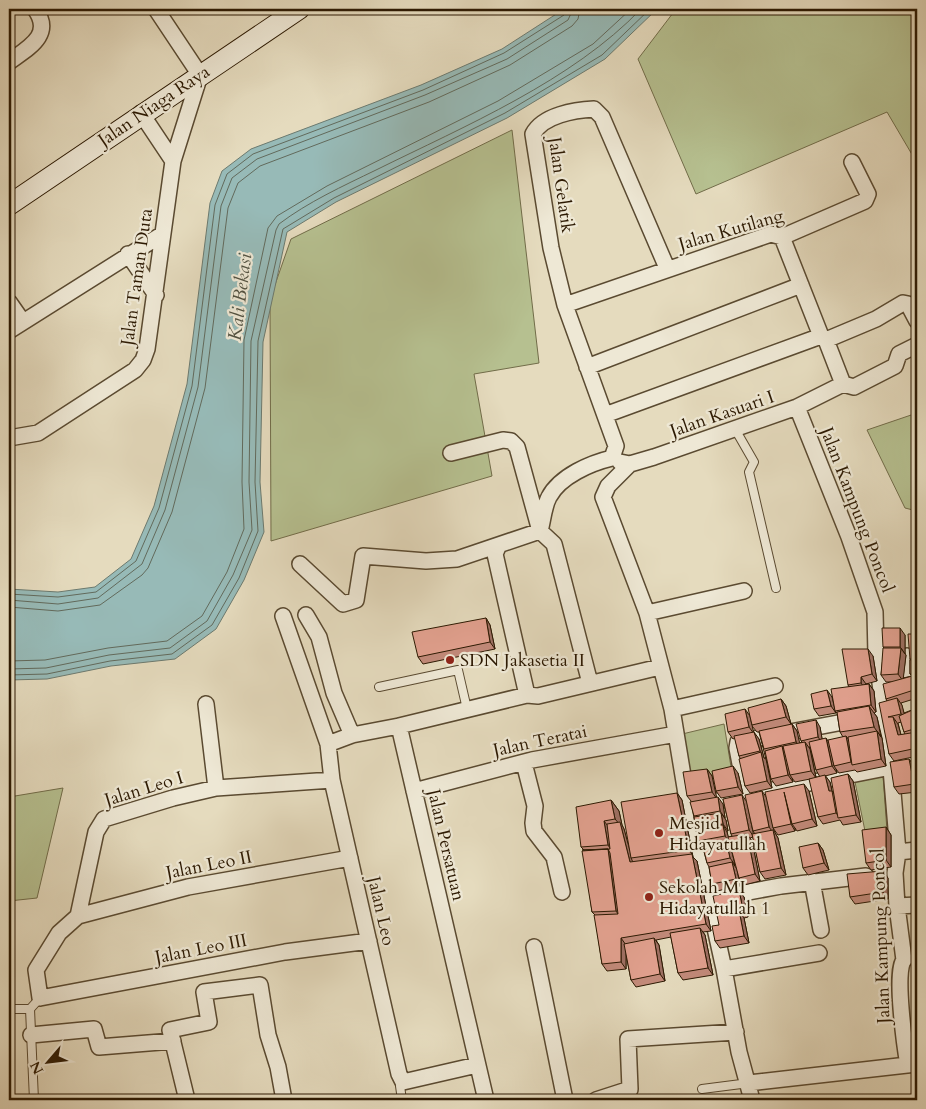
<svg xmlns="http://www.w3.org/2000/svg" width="926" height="1109" font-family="Cardo,serif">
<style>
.green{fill:#b6c090;stroke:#716c49}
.water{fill:#97bab7;stroke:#6c7a6f}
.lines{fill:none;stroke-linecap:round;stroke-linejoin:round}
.shore{stroke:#626a5c;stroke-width:1}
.lane-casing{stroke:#5a4a31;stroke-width:10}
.street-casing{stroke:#5a4a31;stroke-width:18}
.secondary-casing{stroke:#2c1902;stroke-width:22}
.lane{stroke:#eee8d5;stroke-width:8}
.street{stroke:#eee8d5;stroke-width:15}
.secondary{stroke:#eee8d5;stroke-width:20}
.wall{fill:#c28a7a;stroke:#2c1902;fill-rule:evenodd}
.shaded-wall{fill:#9e7063;stroke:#2c1902}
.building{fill:#e1a08e;stroke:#2c1902}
.poi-dot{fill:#8f2418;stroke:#eee8d5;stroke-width:2}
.labels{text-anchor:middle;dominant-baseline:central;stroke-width:4.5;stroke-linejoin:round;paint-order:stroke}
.street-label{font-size:18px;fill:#2c1902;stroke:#eee8d5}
.poi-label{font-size:18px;fill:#2c1902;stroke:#eee8d5;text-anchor:start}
.water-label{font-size:19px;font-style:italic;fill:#515141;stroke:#eee8d5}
</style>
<rect width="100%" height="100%" fill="#e5dbbe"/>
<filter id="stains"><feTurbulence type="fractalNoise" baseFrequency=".004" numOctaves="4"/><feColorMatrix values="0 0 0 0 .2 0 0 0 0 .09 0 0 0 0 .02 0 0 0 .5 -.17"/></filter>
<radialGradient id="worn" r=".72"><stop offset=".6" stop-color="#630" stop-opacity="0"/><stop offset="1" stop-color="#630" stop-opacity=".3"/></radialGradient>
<path class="green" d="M676,9H917V163L887,112L696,194L638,59Z
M512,130L539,363L474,374L492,476L271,541L270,299L291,239Z
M917,413V511L905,508L867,430Z
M724,724L732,773L686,779L678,735Z
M883,775L887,831L866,836L855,782Z
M63,788L37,898L9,901V797Z"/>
<path class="water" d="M564,9H657L605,59L507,118L336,202L287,232L263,342L260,482L264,532L244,580L216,629L175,659L111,666L47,679L9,680V589L58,592L95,587L131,559L154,506L187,384L210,203L222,171L251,149L421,85L502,49Z"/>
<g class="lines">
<path class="shore" d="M9,594L58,597L96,592L136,561L159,508L192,386L215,205L227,174L253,154L423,90L504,53L564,15L566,9
M9,600L58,604L98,598L142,564L165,510L198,387L221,206L232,178L257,159L425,95L507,59L568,20L573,9
M9,607L58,611L100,605L142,575L148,568L172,512L205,388L228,208L238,183L260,166L429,102L510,65L572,26L578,19L580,9
M9,661L45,660L108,648L167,641L202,616L227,572L244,529L242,482L244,340L268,228L277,216L327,186L498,101L593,44L631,9
M9,669L46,668L109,655L170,648L207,621L233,575L252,530L249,482L251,341L276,230L279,224C308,202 343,186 376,170C465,126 572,81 641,9
M9,675L47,674L110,661L172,654L212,625L239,578L258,531L255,482L258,341L283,229L334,198L505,113L602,55L650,9"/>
<g class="lane-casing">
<path id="lane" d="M735,429L754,462L749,472L776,588
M379,687L458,670L467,709
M9,1009H30L40,998
M30,1009L34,1100
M702,1089L749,1083
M402,1100L400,1086L403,1082"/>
</g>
<g class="street-casing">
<path id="street" d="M9,62C28,48 54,35 35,9
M141,113L173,161
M782,237L821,336L826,340L843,384
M128,254L156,295
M9,302L23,322
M565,305L771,234L782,237L865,201L868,194L852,162
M9,331L161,235
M826,340L876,319L903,303L908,304L917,321
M587,367L801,285
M843,384L854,387L895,366L899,354L917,345
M797,407L849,537L875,612L876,655L881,690L878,702L889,745L898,852L895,873L897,906L904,960C894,969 905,1048 908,1065
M605,415L821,336
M9,438L38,433L135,370L143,360L147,349L173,161L200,75L156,9
M451,453L503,440L511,441L517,447L540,531L554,544L590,683
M612,458L616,446L565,305L551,248L533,134C543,115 575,110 594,109L602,117L667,268
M620,462L630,464L654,457L797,407L843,384
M630,464L608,486L603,497L647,613L672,709L688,806L724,969L739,1052L752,1100
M498,547L495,554L527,695L538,696L660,667
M300,564L343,604L356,600L363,556L426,561L457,559L540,531C543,520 544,506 549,497C560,476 591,463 612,458
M647,613L744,591
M306,615L319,637L334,693L352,735
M283,616L328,744L332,780L399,1074L403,1082L477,1065
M892,687L906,681L907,656
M206,704L216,788
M672,709L775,686
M328,744L352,735L399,726
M524,763L535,806L533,823L534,831L554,857L562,892
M332,780L216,788L173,798L104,819L96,832L78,916L59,933L36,970L40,998L285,952L369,941
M414,791L532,760L676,734
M746,796L737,748L738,742L859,719
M702,804L891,767
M898,852L917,850
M812,881L821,930
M721,897L781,886L866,876
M897,906L917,905
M78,916L188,887L350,858
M534,947L565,1100
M724,969L819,953
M31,1035L94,1029L99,1047L173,1041
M749,1083L916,1064
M187,1100L170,1030L209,1022L204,992L260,985L268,1035L278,1067L284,1100
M486,1100L399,726L527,695
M596,1100L630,1089L628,1039L736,1032"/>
</g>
<g class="secondary-casing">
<path id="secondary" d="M9,205L299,9"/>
</g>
<use href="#lane" class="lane"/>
<use href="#street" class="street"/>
<use href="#secondary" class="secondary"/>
</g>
<path class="wall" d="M486,618L490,625L495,649L423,664L418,657Z
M917,634V698L901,703L904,713L917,708V781L913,757L894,761L889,754L887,701L886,699L892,682H886L881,675L884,648L883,647L905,635V654L906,655L903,678L912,676L910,674V659ZM901,722L904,732L905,734L901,735L898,723Z
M873,656L877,681L866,684H869L874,691L876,712L874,713L877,717L882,738L886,766L857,772L855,770L839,773L836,769L837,773L825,776L830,782L832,791L834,793L848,774L853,781L861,822L843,825L840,820L823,824L818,817L810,779L795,782L792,778L793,782L776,786L771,779L759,732H757L752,726L753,732L759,739L764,758L766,759L772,788L750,793L745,786L740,758L739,756L735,738L733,739L728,732L749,715L781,699L786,706L791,724H792L797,731L799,743L802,742L801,741L820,727L822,739L829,743L843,737L840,732L837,713L835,711L836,713L819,716L814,709L832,697L835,708L849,687L848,685ZM809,747H810L816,770L820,777H816L810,749Z
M909,759L914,766L917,783V792L899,794L894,787Z
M707,769L712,776L716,797L723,804L725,818V819L726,820L728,831H727L728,837L732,836L731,834L723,799L753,834H755L753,831L766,797L809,791L817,826L797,831L795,828V831L778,835L773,828L774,831L778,838L786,875L765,879L760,872L753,837L750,838L752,841L760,881L744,885L739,878L740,886L717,891L712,884L709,867L707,863L703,848L698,841L691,801L687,796Z
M738,773L743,794L721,798L716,791Z
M677,793L682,800L693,857L697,861L711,931L703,932L705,935L713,975L683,980L678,973L671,937L656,940L659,945L665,981L636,987L631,980L626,954V969L607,971L602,964L595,915L592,912L584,850L581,847L611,800L619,811L622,825L624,829L628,844Z
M886,827L891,835V867L871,870L866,863Z
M818,843L823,850L829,870L808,875L803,868Z
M888,878V899L855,904L850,897Z
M744,897L748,917L744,918L749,943L720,948L715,941L719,925Z"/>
<path class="shaded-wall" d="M486,618L490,625L495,649L490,642Z
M900,628L905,635V654L900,647Z
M901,648L906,655L903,681L898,674Z
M868,649L873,656L877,681L872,674Z
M861,677L866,684V690L861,683Z
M869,684L874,691L876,712L871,705Z
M827,690L832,697L836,713L831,706Z
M897,698L902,705L906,721L901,714Z
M781,699L786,706L791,724L786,717Z
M869,706L877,717L881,737L874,727Z
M745,709L750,716L754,734L749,727Z
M893,717L898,724L903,742L898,735Z
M816,720L820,727L823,744L818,737Z
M792,724L797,731L801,749L796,742Z
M877,731L882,738L886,766L881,759Z
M754,732L759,739L764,758L766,759L772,788L767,781L761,753L760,751Z
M846,736L851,743L853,765L851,762Z
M826,738L831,745L834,766L836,769L837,773L832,766Z
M805,742L810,749L816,778L811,771Z
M782,746L787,753L790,775L792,778L793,782L788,775Z
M909,759L914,766L917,783V789L914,784Z
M733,766L738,773L743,794L738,787Z
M707,769L712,776L717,799L712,792Z
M848,774L853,781L861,822L856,815Z
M825,775L830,782L832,791L837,798L840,818L836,813L829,791Z
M804,784L809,791L817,826L812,819Z
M762,791L767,798L774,831L778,838L786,875L781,868L774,834L769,827Z
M784,792L792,824L795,828V831L791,824Z
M677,793L682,800L693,857L697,861L711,931L706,924L692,854L689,850Z
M742,795L747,802L754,837L749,830Z
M718,797L723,804L725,818L720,811Z
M611,800L619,811L622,825L624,829L632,858H631L632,860L635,869L630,862L621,826L615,819Z
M721,813L726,820L728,831L723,824Z
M604,821L612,831L615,856L608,845Z
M723,825L727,832L730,843L725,836Z
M886,827L891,835V867L886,860Z
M747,834L752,841L760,881L755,874Z
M726,841L731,848L735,865L730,858Z
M818,843L823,850L829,870L824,863Z
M608,849L615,860L623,921L616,911Z
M732,862L737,869L740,886L736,879Z
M883,871L888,878V899L883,892Z
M739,890L744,897L748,917L743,910Z
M739,910L744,918L749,943L744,936Z
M700,928L705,935L713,975L708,968Z
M621,938L626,945V969L621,962Z
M654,938L659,945L665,981L660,974Z"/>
<path class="building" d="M486,618L490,642L418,657L412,632Z
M882,628H900V647H883Z
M908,634H917V673L910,674V660L914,659H910Z
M883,648H901L898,674L881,675Z
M842,649H868L872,674L861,677V683L848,685Z
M916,675L917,679V689L886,699L883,684Z
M869,684L871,705L835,711L831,689Z
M827,690L831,706L814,709L811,694Z
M897,698L901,714L888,717H893L898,735L917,732V748L889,754L879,703Z
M781,699L786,717L752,725L748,708Z
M869,706L874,727L840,732L837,712Z
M917,708V728L904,732L899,716Z
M745,709L749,727L728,732L725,714Z
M816,720L818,737L801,741L796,724Z
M792,724L796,742L764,749L759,731Z
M877,731L881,759L852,765L848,737Z
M754,732L760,751L739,756L734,736Z
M846,736L851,762L834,766L828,740Z
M826,738L832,766L816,770L809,742Z
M805,742L811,771L790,775L783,746Z
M782,746L788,775L771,779L765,751Z
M761,752L767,781L745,786L739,759Z
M917,755V780L913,756Z
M909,759L914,784L894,787L890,762Z
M733,766L738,787L716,791L712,771Z
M707,769L712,792L687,796L683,772Z
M848,774L856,815L838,818L831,778Z
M825,775L829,791H832L836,813L818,817L809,779Z
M804,784L812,819L792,824L784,792L791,824L773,828L765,792Z
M762,791L769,827L753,831L745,795Z
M677,793L689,850L631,858L621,802Z
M742,795L749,830L731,834L723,799Z
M718,797L720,811L694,816L690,802Z
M611,800L615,819L604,821L608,845L581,847L576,807Z
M721,813L723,824L714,825H723L725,836L698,841L694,817Z
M620,822L630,862L692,854L706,924L621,938V962L602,964L594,915L618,914L610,853L608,849L582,850L610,849L607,824Z
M886,827V860L866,863L862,830Z
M773,830L781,868L760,872L752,834Z
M747,834L755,874L739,878L728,837Z
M726,841L730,858L707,863L703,847Z
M818,843L824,863L803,868L799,847Z
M608,849L616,911L592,912L582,851Z
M732,862L736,879L712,884L709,867Z
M883,871V892L850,897L847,874Z
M739,890L743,910H739L744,936L715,941L712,926L719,925L713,896Z
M700,928L708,968L678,973L670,933Z
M654,938L660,974L631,980L624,944Z"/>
<g class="poi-dot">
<circle cx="450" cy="660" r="5"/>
<circle cx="659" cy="833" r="5"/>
<circle cx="649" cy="897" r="5"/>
</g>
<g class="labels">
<g class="street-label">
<text transform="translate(154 106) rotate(-34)">Jalan Niaga Raya</text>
<text transform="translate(561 185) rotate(82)">Jalan Gelatik</text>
<text transform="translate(731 230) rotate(-16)">Jalan Kutilang</text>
<text transform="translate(137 277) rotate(-82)">Jalan Taman Duta</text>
<text transform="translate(722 414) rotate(-19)">Jalan Kasuari I</text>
<text transform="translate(857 510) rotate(69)">Jalan Kampung Poncol</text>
<text transform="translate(540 741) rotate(-12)">Jalan Teratai</text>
<text transform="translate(144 789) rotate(-17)">Jalan Leo I</text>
<text transform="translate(446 845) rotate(77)">Jalan Persatuan</text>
<text transform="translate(209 865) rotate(-11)">Jalan Leo II</text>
<text transform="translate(381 911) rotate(77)">Jalan Leo</text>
<text transform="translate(881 936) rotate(-92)">Jalan Kampung Poncol</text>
<text transform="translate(201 949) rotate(-11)">Jalan Leo III</text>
</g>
<g class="poi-label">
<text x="460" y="660">SDN Jakasetia II</text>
<text x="669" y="823">Mesjid<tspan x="669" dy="21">Hidayatullah</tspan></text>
<text x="659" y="887">Sekolah MI<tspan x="659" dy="21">Hidayatullah 1</tspan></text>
</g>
<g class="water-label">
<text transform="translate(240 297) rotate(-83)">Kali Bekasi</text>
</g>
</g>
<rect width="926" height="1109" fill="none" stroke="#e5dbbe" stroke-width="30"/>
<rect x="10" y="10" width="906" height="1089" fill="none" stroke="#2c1902" stroke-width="2.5"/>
<rect x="15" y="15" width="896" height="1079" fill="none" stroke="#2c1902"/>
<g transform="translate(48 1062) rotate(242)" stroke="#eee8d5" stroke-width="4" paint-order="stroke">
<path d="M0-4L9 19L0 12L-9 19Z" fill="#2c1902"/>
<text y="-8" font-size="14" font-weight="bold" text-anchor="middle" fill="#2c1902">N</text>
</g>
<rect width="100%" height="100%" filter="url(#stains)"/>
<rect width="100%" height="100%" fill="url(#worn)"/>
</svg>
